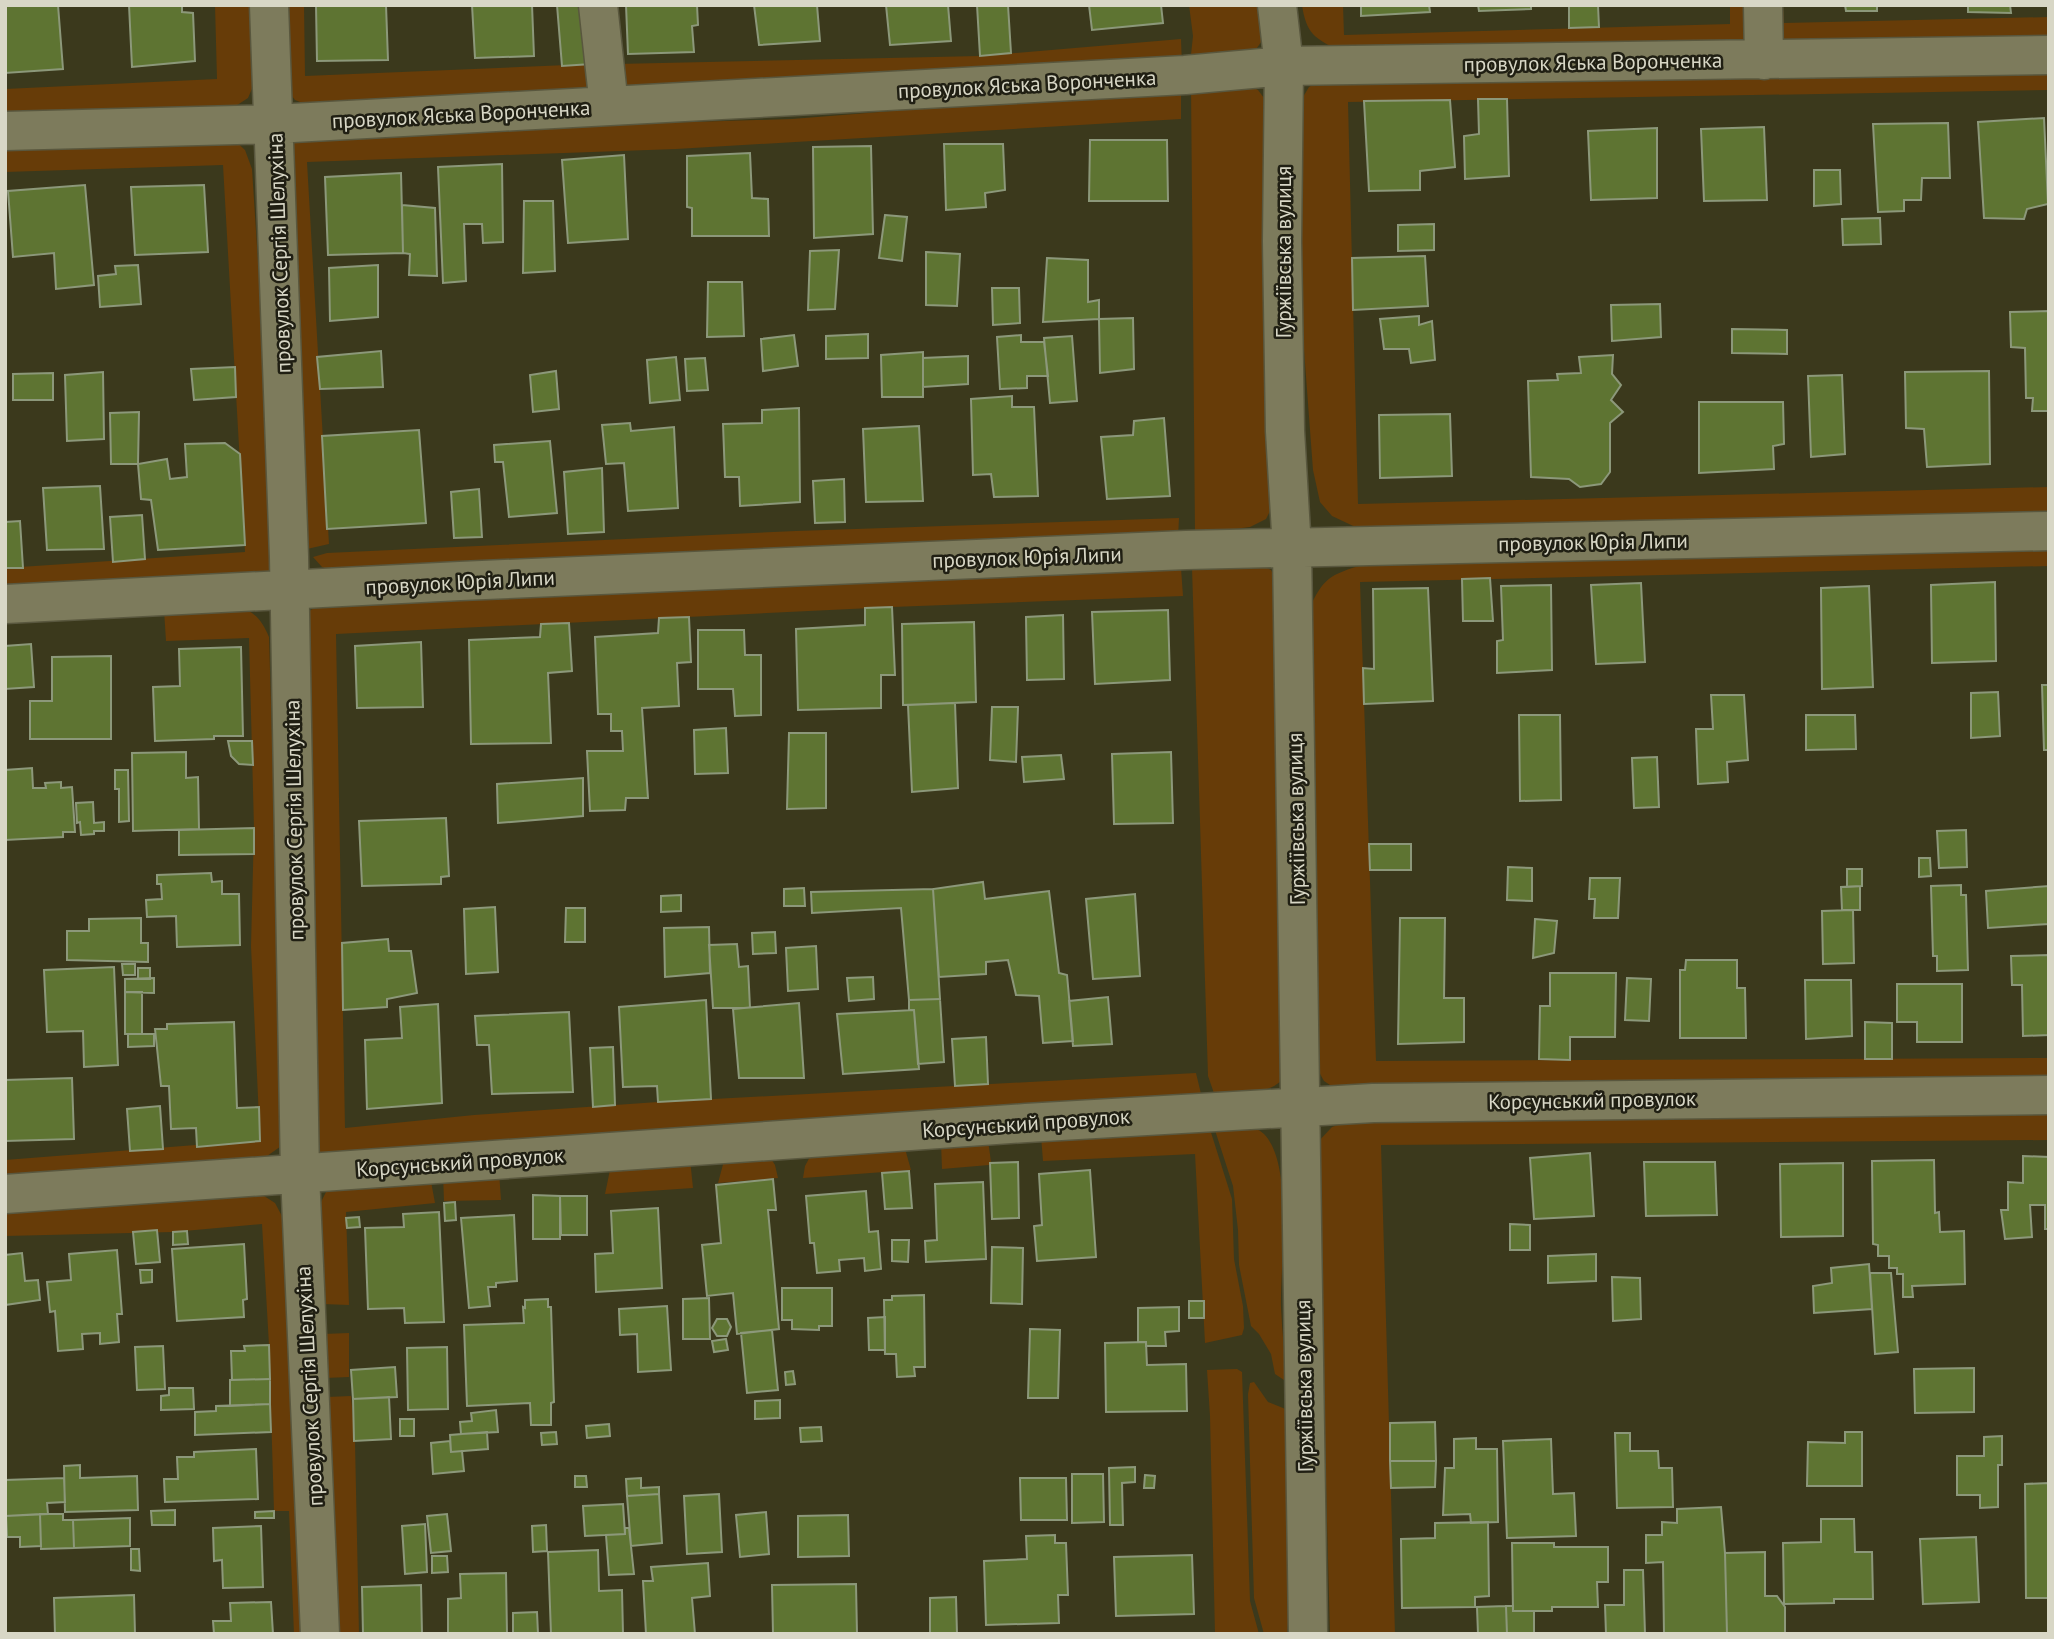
<svg xmlns="http://www.w3.org/2000/svg" width="2054" height="1639" font-family="'PT Sans',sans-serif">
<style>
.green{fill:#673c08}
.building{fill:#5e7432;stroke:#8c987a;stroke-width:2}
.lines{fill:none;stroke-linecap:round;stroke-linejoin:round}
.minor-casing{stroke:#59573e;stroke-width:41}
.minor{stroke:#7d7b5c;stroke-width:38}
.labels{text-anchor:middle;dominant-baseline:central;stroke-width:5;stroke-linejoin:round;paint-order:stroke}
.street-label{font-size:21px;fill:#d8d7c6;stroke:#201f13}
</style>
<rect width="100%" height="100%" fill="#3b391c"/>
<path class="green" d="M215,5H250L254,84L248,98L228,111L5,117V89L217,79Z
M278,5H304L305,76L591,64L592,81L584,93L313,107L295,100L281,82Z
M1189,5H1260L1264,38L1254,52L1190,64L1193,36Z
M1302,5H1343L1344,35L1730,24V5H1750V28L1744,41L1339,50C1315,39 1306,33 1302,5Z
M1772,5H1783L1784,23L2049,17V40L1790,43L1778,35Z
M1181,39L1182,67L622,89L616,64L980,56Z
M2049,68V90L1348,102L1358,504L2049,487V518L1366,532L1332,516L1320,502L1313,470L1299,283L1300,102L1309,87L1319,81Z
M1246,84L1258,90L1267,102L1272,507L1266,519L1250,527L1195,534L1191,86Z
M1181,88V119L676,149L307,162L329,544L307,549L292,143L304,134L792,119Z
M231,137L245,150L252,169L277,556L274,567L260,580L5,590V568L245,552L223,165L5,172V144Z
M1179,518L1178,538L335,572L322,567L313,557L327,553L796,531Z
M2049,546V566L1360,582L1376,1061L2049,1058V1082L1333,1087L1324,1081L1319,1072L1307,613C1322,582 1325,576 1359,566Z
M1261,565L1271,570L1277,583L1286,1075C1271,1097 1239,1093 1215,1096L1208,1076L1192,568Z
M1181,568L1183,596L892,607L336,634L345,1128L474,1115L658,1102L1196,1073L1202,1098L331,1159L317,1152L304,615L322,602Z
M238,606C255,612 262,620 269,637L284,1144L260,1161L5,1185V1160L260,1140L251,946L254,828L249,638L166,641L164,610Z
M2049,1107V1140L1381,1145L1395,1634H1330L1317,1143L1332,1127L1353,1120Z
M1208,1123L1232,1199L1234,1259L1243,1306L1244,1328L1242,1335L1205,1343L1195,1154L1043,1161L1041,1136Z
M1213,1124C1230,1125 1252,1122 1264,1134C1294,1165 1280,1264 1281,1307C1282,1332 1285,1357 1287,1382L1275,1374L1271,1354L1259,1334L1251,1326L1239,1265L1238,1230L1233,1186Z
M988,1140L991,1162L989,1165L942,1169L941,1143Z
M904,1145L911,1170L803,1178L805,1166L813,1151Z
M768,1154L775,1165L778,1178L718,1183L725,1157Z
M690,1159L693,1188L605,1194L611,1165Z
M499,1172L501,1200L444,1201L443,1175Z
M430,1176L435,1203L346,1212L349,1305L322,1304L320,1204L326,1192L337,1185Z
M261,1194L275,1203L283,1218L307,1634H294L289,1511H274L269,1345L262,1224L173,1232L5,1236V1204Z
M349,1333V1377L325,1378L323,1334Z
M1237,1369L1242,1372L1250,1601L1259,1634H1215L1210,1416L1207,1370Z
M1254,1382L1268,1402L1288,1410L1290,1602L1287,1634H1264L1254,1598L1248,1394L1250,1383Z
M351,1396L355,1442L359,1634H335L327,1397Z"/>
<path class="building" d="M5,5H58L63,69L5,73Z
M129,5H182V12L193,13L195,61L132,67Z
M316,5H386L388,60L317,61Z
M472,5H532L534,56L475,58Z
M557,5H585L591,64L562,66Z
M626,5H697L698,25L692,26L694,52L628,54Z
M754,5H817L820,41L759,45Z
M886,5H948L951,41L890,45Z
M977,5H1008L1011,53L980,56Z
M1089,5H1161L1163,23L1092,30Z
M1361,5H1429L1430,12L1361,16Z
M1478,5H1531V9L1479,11Z
M1569,5H1598L1599,27L1569,28Z
M1845,5H1877V11H1846Z
M1968,5H2010L2011,13L1968,12Z
M1478,99H1507L1509,176L1465,179L1464,136L1479,134Z
M1450,100L1455,167L1420,171V190L1369,191L1364,101Z
M2044,118L2048,204L2027,209L2024,219L1984,218L1978,122Z
M1948,123L1950,178H1922L1921,200H1904V211L1878,212L1873,124Z
M1764,127L1767,200L1704,201L1701,129Z
M1657,128V198L1591,200L1588,131Z
M1090,140H1167L1168,201H1089Z
M944,144H1003L1005,190L985,193L986,207L946,210Z
M871,146L873,234L814,238L813,147Z
M750,153L752,198L768,199L769,236H692V208L687,207V156Z
M624,155L628,239L568,243L562,160Z
M502,164L503,242L483,243L482,224H464L466,281L443,283L438,167Z
M1814,170H1840L1841,204L1814,206Z
M401,173L403,253L328,255L325,177Z
M85,185L94,285L56,289L54,253L13,257L8,191Z
M204,185L208,252L135,255L131,187Z
M524,201H553L555,271L523,273Z
M402,205L435,208L437,276L409,275L410,254L403,253Z
M885,215L907,217L902,261L879,258Z
M1880,218L1881,244L1843,245L1842,219Z
M1434,224V250L1398,251V225Z
M839,250L835,309L808,310L810,251Z
M926,252L960,254L957,306L926,305Z
M1425,256L1428,306L1353,310L1352,258Z
M1047,258L1088,260V302L1099,300V319L1043,322Z
M138,265L141,304L100,307L98,276L116,274L115,266Z
M378,265V317L330,321L329,268Z
M708,282H742L744,336L707,337Z
M992,288H1019L1020,323L993,325Z
M1660,304L1661,337L1612,341L1611,305Z
M2049,311V411H2032L2033,398H2026L2025,348L2011,347L2010,312Z
M1419,316V325L1432,321L1435,360L1411,363L1409,349H1384L1380,319Z
M1133,318L1134,369L1100,373L1099,319Z
M1732,329L1787,330V354L1732,353Z
M868,334V358L826,359V336Z
M794,335L798,366L763,371L761,339Z
M1021,335V342H1044L1048,376H1027V388L1000,389L997,337Z
M1072,336L1077,401L1050,403L1044,338Z
M381,351L383,387L320,389L317,357Z
M923,352V397H882L881,355Z
M1613,355L1612,374L1621,385L1611,400L1623,412L1610,423V472L1601,484L1580,487L1569,479L1531,477L1528,381L1558,380L1557,374L1581,373L1579,357Z
M968,356V384L923,387V358Z
M676,357L680,400L650,403L647,360Z
M705,358L708,390L687,391L685,359Z
M235,367L236,397L194,400L191,369Z
M556,371L559,409L533,412L530,375Z
M1989,371L1990,464L1927,467L1924,429L1906,428L1905,372Z
M103,372L104,439L67,441L65,375Z
M53,373V400H13V374Z
M1842,375L1845,454L1811,457L1808,376Z
M1012,396V407H1034L1038,496L994,497L991,474L973,475L971,399Z
M1699,402H1783L1784,444L1773,446L1774,469L1699,473Z
M799,408L800,502L740,506L739,477H725L723,424L762,423V410Z
M139,412L138,464H111L110,413Z
M1450,414L1452,476L1380,478L1379,415Z
M1164,418L1170,496L1107,499L1101,437L1133,435L1134,421Z
M630,423L631,431L674,427L678,508L628,511L624,463L606,464L602,425Z
M919,426L923,501L866,502L863,429Z
M419,430L426,523L327,529L322,436Z
M550,441L557,513L509,517L503,462H495L494,445Z
M225,443L240,454L245,545L158,550L151,500L141,499L138,464L167,459L170,479L187,477L185,444Z
M602,468L604,532L568,534L564,472Z
M844,479L845,522L815,523L813,481Z
M100,486L104,549L47,550L43,488Z
M479,489L482,537L454,538L451,492Z
M142,515L145,559L113,562L110,517Z
M20,521L23,568H5V522Z
M1490,578L1493,621H1463L1462,579Z
M1995,582L1996,661L1932,663L1931,585Z
M1641,583L1645,662L1596,664L1591,585Z
M1551,585L1552,670L1497,673V641L1503,640L1501,586Z
M1869,586L1873,687L1822,689L1821,588Z
M1428,588L1433,701L1364,704L1363,668L1374,669L1373,589Z
M892,607L895,675H881V708L798,710L796,629L865,625V608Z
M1168,610L1170,680L1095,684L1092,612Z
M1063,615L1064,679L1027,680L1026,617Z
M689,617L691,662L677,663L679,706L642,708L648,798H626L625,810L590,811L587,751H623L622,731H611V714H598L595,637L658,633L659,618Z
M974,622L976,702L903,705L902,624Z
M569,623L572,671L548,673L551,743L471,744L469,640L540,637L541,624Z
M698,630H744L745,655H761V715L735,716L733,689H698Z
M421,642L423,707L357,708L355,646Z
M31,644L34,687L5,689V646Z
M241,647L243,736H214V739L155,741L153,687L180,686L179,649Z
M111,656V739H30V701H52V657Z
M2042,685H2049V750H2044Z
M1998,692L2000,736L1971,738V693Z
M1711,695H1744L1748,760L1727,762L1728,782L1698,784L1696,729H1713Z
M955,703L958,788L912,792L908,705Z
M992,707H1018L1016,762L990,760Z
M1519,715H1560L1561,800L1520,801Z
M1806,715H1855L1856,749L1806,750Z
M726,728L728,773L695,774L694,730Z
M789,733H826V808L787,809Z
M228,741H252L253,765L239,764L231,756Z
M186,752V778L198,777L199,829L133,831L132,753Z
M1171,752L1173,823L1114,824L1112,754Z
M1061,755L1064,779L1024,782L1022,757Z
M1657,757L1659,807L1634,808L1632,758Z
M32,768L33,788H46L45,783L61,782V788L72,787L75,832H63V837L5,840V770Z
M115,770H128L129,821L119,822V789H115Z
M583,778V816L498,823L497,784Z
M93,802L94,823L104,822V831H94V834L81,835L80,822L77,823L76,803Z
M446,818L449,876L441,877V884L362,886L359,821Z
M254,828V854L179,855V830Z
M1966,830L1967,867L1939,868L1937,831Z
M1369,844H1411V870H1370Z
M1919,858H1930L1931,876L1919,877Z
M1508,867L1532,868V901L1507,900Z
M1847,869H1862V886L1847,887Z
M211,873L212,882L222,881V894H239L240,945L177,947L176,916L147,917L146,900L162,899L161,884H157V875Z
M1590,878H1620L1618,918H1594L1595,899H1589Z
M983,882L985,899L1049,891L1059,973L1067,975L1073,1041L1043,1043L1039,996L1016,995L1008,960L986,962V974L939,977L933,889Z
M1961,885V895H1966L1968,970L1937,971V956H1933L1931,886Z
M1860,886V910H1842L1841,887Z
M2049,886V924L1988,928L1986,891Z
M804,888L805,906H784V889Z
M933,889L940,999L909,1000L901,908L812,913L811,892Z
M1135,894L1140,976L1093,979L1086,899Z
M681,895V911L661,912V896Z
M495,907L498,972L466,974L464,909Z
M566,908H585V942H565Z
M1853,910L1854,963L1823,964L1822,911Z
M141,918V943H148V962L67,960V931H89V919Z
M1400,918H1445L1444,998H1464V1042L1398,1044Z
M1535,919L1557,921L1554,953L1533,958Z
M709,927L710,973L665,977L664,928Z
M775,932L776,953L753,954L752,933Z
M388,939L389,951H411L417,993L387,999V1007L343,1010L342,943Z
M737,944L739,967L748,966L750,1008H713L709,945Z
M816,946L818,989L788,991L786,948Z
M2049,955V1035L2023,1036L2022,985H2012L2011,956Z
M1686,960H1737V988H1745L1746,1038H1680V970H1685Z
M122,964H135V975H123Z
M114,967L118,1065L84,1067L83,1031L47,1032L44,970Z
M138,968H150V979H138Z
M1550,973H1616L1615,1037H1570V1060L1539,1059L1540,1006H1550Z
M873,977L874,999L849,1001L847,978Z
M154,978V993L125,992V979Z
M1627,978L1651,979L1649,1021L1625,1020Z
M1805,980H1851L1852,1036L1806,1039Z
M1897,984H1962V1042H1917V1022H1897Z
M125,992H142V1034H125Z
M1108,997L1112,1044L1073,1046L1069,1001Z
M940,999L944,1062L918,1064L914,1010H909V1000Z
M706,1000L711,1099L658,1102L657,1086L623,1087L619,1007Z
M799,1003L804,1078H739L733,1009Z
M438,1004L442,1103L367,1109L365,1040L402,1038L400,1007Z
M914,1010L919,1069L843,1074L837,1014Z
M569,1012L573,1092L492,1094L489,1045H477L475,1016Z
M234,1022L237,1108L259,1107L260,1141L197,1147L196,1128L171,1129L169,1086H161L155,1029H167V1024Z
M1865,1022L1892,1023V1059H1865Z
M128,1034H154V1046L128,1047Z
M986,1037L988,1084L955,1086L952,1039Z
M613,1047L615,1105L593,1107L590,1048Z
M72,1078L74,1139L5,1141V1080Z
M160,1106L163,1149L130,1151L127,1109Z
M1590,1153L1594,1216L1534,1219L1530,1158Z
M2023,1156L2049,1157V1229H2045V1205H2030L2032,1237L2005,1239L2001,1210H2008V1182L2023,1183Z
M1934,1160L1935,1213L1939,1212L1940,1232L1964,1231L1965,1284L1912,1286L1913,1297H1903V1274H1897V1268H1889V1256H1878V1245L1873,1244L1872,1161Z
M1018,1162L1019,1218L992,1219L990,1163Z
M1644,1162H1715L1717,1215L1646,1216Z
M1843,1163V1236L1781,1237L1780,1164Z
M1090,1170L1096,1257L1037,1261L1034,1226L1042,1225L1039,1174Z
M909,1171L912,1208L885,1209L882,1173Z
M773,1179L776,1210H768L779,1329L737,1334L733,1293L707,1296L702,1245L721,1243L716,1185Z
M983,1182L986,1259L926,1262L925,1241L937,1240L935,1184Z
M866,1191L869,1232L878,1231L881,1269L865,1271L864,1258L839,1260L840,1271L817,1273L814,1243H810L806,1196Z
M533,1195L560,1196V1239H533Z
M560,1196H587V1235H561Z
M455,1202L456,1220L445,1221L444,1203Z
M658,1208L662,1288L596,1292L595,1254L613,1253L611,1211Z
M439,1212L444,1322L405,1323L404,1308L368,1309L365,1228L404,1227L403,1214Z
M514,1215L517,1281L496,1283V1287H488L490,1306L469,1308L461,1218Z
M359,1217L360,1227L347,1228L346,1218Z
M1510,1224L1530,1225V1250H1510Z
M157,1230L160,1262L136,1264L133,1232Z
M187,1231L188,1244L173,1245V1232Z
M892,1240H909L908,1262L892,1261Z
M244,1244L247,1299L243,1300L244,1317L177,1321L172,1249Z
M992,1247L1023,1248L1022,1304L991,1303Z
M117,1250L122,1314H117L119,1342L100,1344V1333L82,1334L83,1349L58,1351L55,1311L50,1312L47,1282L71,1280L69,1254Z
M22,1253L25,1281L38,1280L40,1300L5,1305V1255Z
M1596,1254V1281L1548,1283V1256Z
M1869,1264L1872,1309L1814,1313L1813,1286L1832,1283L1831,1268Z
M140,1270H152V1282L141,1283Z
M1870,1273H1891L1898,1352L1875,1354Z
M1612,1277L1640,1278L1641,1319L1613,1321Z
M782,1288H832V1326H819V1330L792,1329V1320H782Z
M924,1295L925,1367H914L915,1376L897,1377L896,1354H885L884,1300H892V1296Z
M709,1298L710,1339H683V1299Z
M548,1299V1307H551L554,1402L551,1403V1425H531L530,1403L467,1406L464,1325L524,1323L523,1307L525,1308V1300Z
M1189,1301H1204V1318H1189Z
M667,1306L671,1370L638,1372L637,1334L620,1335L619,1309Z
M1179,1307V1331L1165,1332L1166,1346H1146V1342H1138V1308Z
M885,1317V1350H869L868,1318Z
M717,1319H727L731,1327L727,1336H717L712,1328Z
M1030,1329L1060,1330L1058,1398H1028Z
M772,1330L778,1390L747,1393L741,1333Z
M726,1339L728,1350L714,1352L712,1341Z
M1146,1342L1147,1365L1186,1364L1187,1411L1106,1412L1105,1343Z
M269,1345L270,1379L232,1380L231,1351H245L244,1346Z
M163,1346L165,1389L137,1390L135,1347Z
M447,1347L448,1409L408,1410L407,1348Z
M395,1367L397,1397L353,1399L351,1370Z
M1974,1368V1412L1915,1413L1914,1369Z
M793,1371L795,1384L786,1385L785,1372Z
M270,1379V1404L230,1406V1380Z
M169,1388H193L194,1409L161,1410V1396L169,1395Z
M389,1397L391,1439L354,1441L353,1399Z
M780,1400V1418L755,1419V1401Z
M270,1404L271,1432L195,1435V1412L216,1411V1406Z
M496,1410L498,1432L461,1434L460,1422L472,1421L471,1413Z
M400,1419H414V1436H400Z
M1435,1422L1436,1461H1390V1423Z
M609,1424L610,1436L587,1438L586,1426Z
M821,1427L822,1441L801,1442L800,1428Z
M487,1432L488,1449L451,1452L450,1435Z
M556,1432L557,1444L542,1445L541,1433Z
M1845,1432H1862V1486H1807L1808,1442L1845,1443Z
M1615,1433H1630V1451H1658L1659,1468H1672L1673,1507L1617,1508Z
M2002,1436V1465H1998V1507L1980,1508V1495H1957V1456H1984V1437Z
M1476,1438V1449H1497L1498,1522L1471,1523L1470,1514L1443,1515L1445,1468H1454V1439Z
M1551,1439L1553,1494L1574,1493L1576,1536L1507,1538L1503,1441Z
M450,1441L451,1452L462,1451L464,1471L433,1474L431,1443Z
M256,1449L258,1499L165,1502L164,1479H178L177,1457H194V1452Z
M1390,1461H1436L1435,1487L1391,1488Z
M80,1465V1478L137,1476L138,1510L65,1512L64,1466Z
M1135,1467V1482L1122,1483L1123,1525H1110L1109,1468Z
M1072,1474H1103L1104,1522L1072,1523Z
M1145,1475L1155,1476L1154,1488H1144Z
M575,1476H586L587,1487H575Z
M64,1478L65,1502L47,1503L48,1514L6,1516L5,1480Z
M641,1478V1488L659,1487V1494L627,1496L626,1479Z
M1020,1478H1066L1067,1520H1021Z
M2049,1483V1598H2026L2025,1484Z
M659,1494L662,1543L631,1546L627,1496Z
M719,1494L722,1552L687,1554L684,1496Z
M623,1504L625,1534L585,1536L583,1506Z
M1721,1507L1725,1553L1727,1634H1664L1663,1562L1646,1563V1535H1662V1522L1677,1523V1509Z
M175,1510V1525H152L151,1511Z
M274,1511V1518H255V1512Z
M766,1512L769,1554L740,1557L736,1515Z
M40,1514L41,1546L20,1547V1537H7L6,1516Z
M40,1514H63V1520H73L74,1548L41,1549Z
M447,1514L451,1551L431,1553L427,1516Z
M848,1515L849,1556L798,1557V1516Z
M130,1518V1546L74,1548L73,1520Z
M1821,1519H1854L1855,1552H1872L1873,1599H1834V1603L1784,1604L1783,1543L1821,1542Z
M1488,1522L1489,1596L1475,1597V1607L1402,1608L1401,1539L1435,1538V1523Z
M425,1524L427,1572L405,1574L402,1526Z
M546,1525L547,1551L533,1552L532,1526Z
M261,1526L263,1587L223,1588L222,1560L214,1561L213,1528Z
M625,1528H629L634,1574L609,1575L606,1535L625,1534Z
M1055,1535V1543H1066L1068,1595H1058L1059,1623L986,1625L984,1561L1027,1559L1026,1536Z
M1976,1537L1979,1602L1923,1604L1920,1539Z
M1512,1543H1554V1547H1608V1582H1597L1598,1607H1552V1611H1513Z
M131,1549H139L140,1571L131,1570Z
M598,1550L599,1591L622,1590L623,1634H551L548,1552Z
M1765,1552V1596H1777L1785,1607V1634H1727L1725,1553Z
M1192,1555L1194,1614L1116,1616L1114,1557Z
M432,1556H447L448,1572L432,1573Z
M708,1563L710,1596L692,1598L695,1634H646L643,1581H653L651,1567Z
M1624,1570H1643L1645,1634H1606L1605,1605H1624Z
M506,1573L507,1634H448V1599L461,1598L460,1574Z
M856,1584L857,1634H773L772,1585Z
M421,1585L422,1634H363L362,1587Z
M134,1595L135,1634H55L54,1598Z
M956,1597L957,1634H930V1598Z
M271,1602L273,1634H214L213,1621H231L230,1603Z
M1506,1606L1507,1634H1478L1477,1607Z
M1506,1606H1513V1611H1534V1634H1507Z
M537,1612L538,1634H513V1613Z"/>
<g class="lines">
<g class="minor-casing">
<path id="minor" d="M269,5L289,557L300,1174L320,1634
M598,5L609,106
M1277,5L1284,66L1282,241L1285,431L1292,549L1308,1634
M1763,5L1764,60
M5,131L274,124L1185,75L1284,66L2049,55
M5,604L460,581L1186,550L2049,531
M5,1194L1026,1123L1373,1103L2049,1095"/>
</g>
<use href="#minor" class="minor"/>
</g>
<g class="labels">
<g class="street-label">
<text transform="translate(1593 62) rotate(-1)">провулок Яська Воронченка</text>
<text transform="translate(1027 84) rotate(-3)">провулок Яська Воронченка</text>
<text transform="translate(461 114) rotate(-3)">провулок Яська Воронченка</text>
<text transform="translate(1283 252) rotate(-90)">Гуржіївська вулиця</text>
<text transform="translate(279 253) rotate(-92)">провулок Сергія Шелухіна</text>
<text transform="translate(1593 542) rotate(-1)">провулок Юрія Липи</text>
<text transform="translate(1027 557) rotate(-2)">провулок Юрія Липи</text>
<text transform="translate(460 582) rotate(-3)">провулок Юрія Липи</text>
<text transform="translate(1296 819) rotate(-91)">Гуржіївська вулиця</text>
<text transform="translate(294 820) rotate(-91)">провулок Сергія Шелухіна</text>
<text transform="translate(1592 1100) rotate(-1)">Корсунський провулок</text>
<text transform="translate(1026 1123) rotate(-4)">Корсунський провулок</text>
<text transform="translate(460 1162) rotate(-4)">Корсунський провулок</text>
<text transform="translate(309 1386) rotate(-93)">провулок Сергія Шелухіна</text>
<text transform="translate(1304 1386) rotate(-91)">Гуржіївська вулиця</text>
</g>
</g>
<rect width="2054" height="1639" fill="none" stroke="#d8d7c6" stroke-width="14"/>
</svg>
